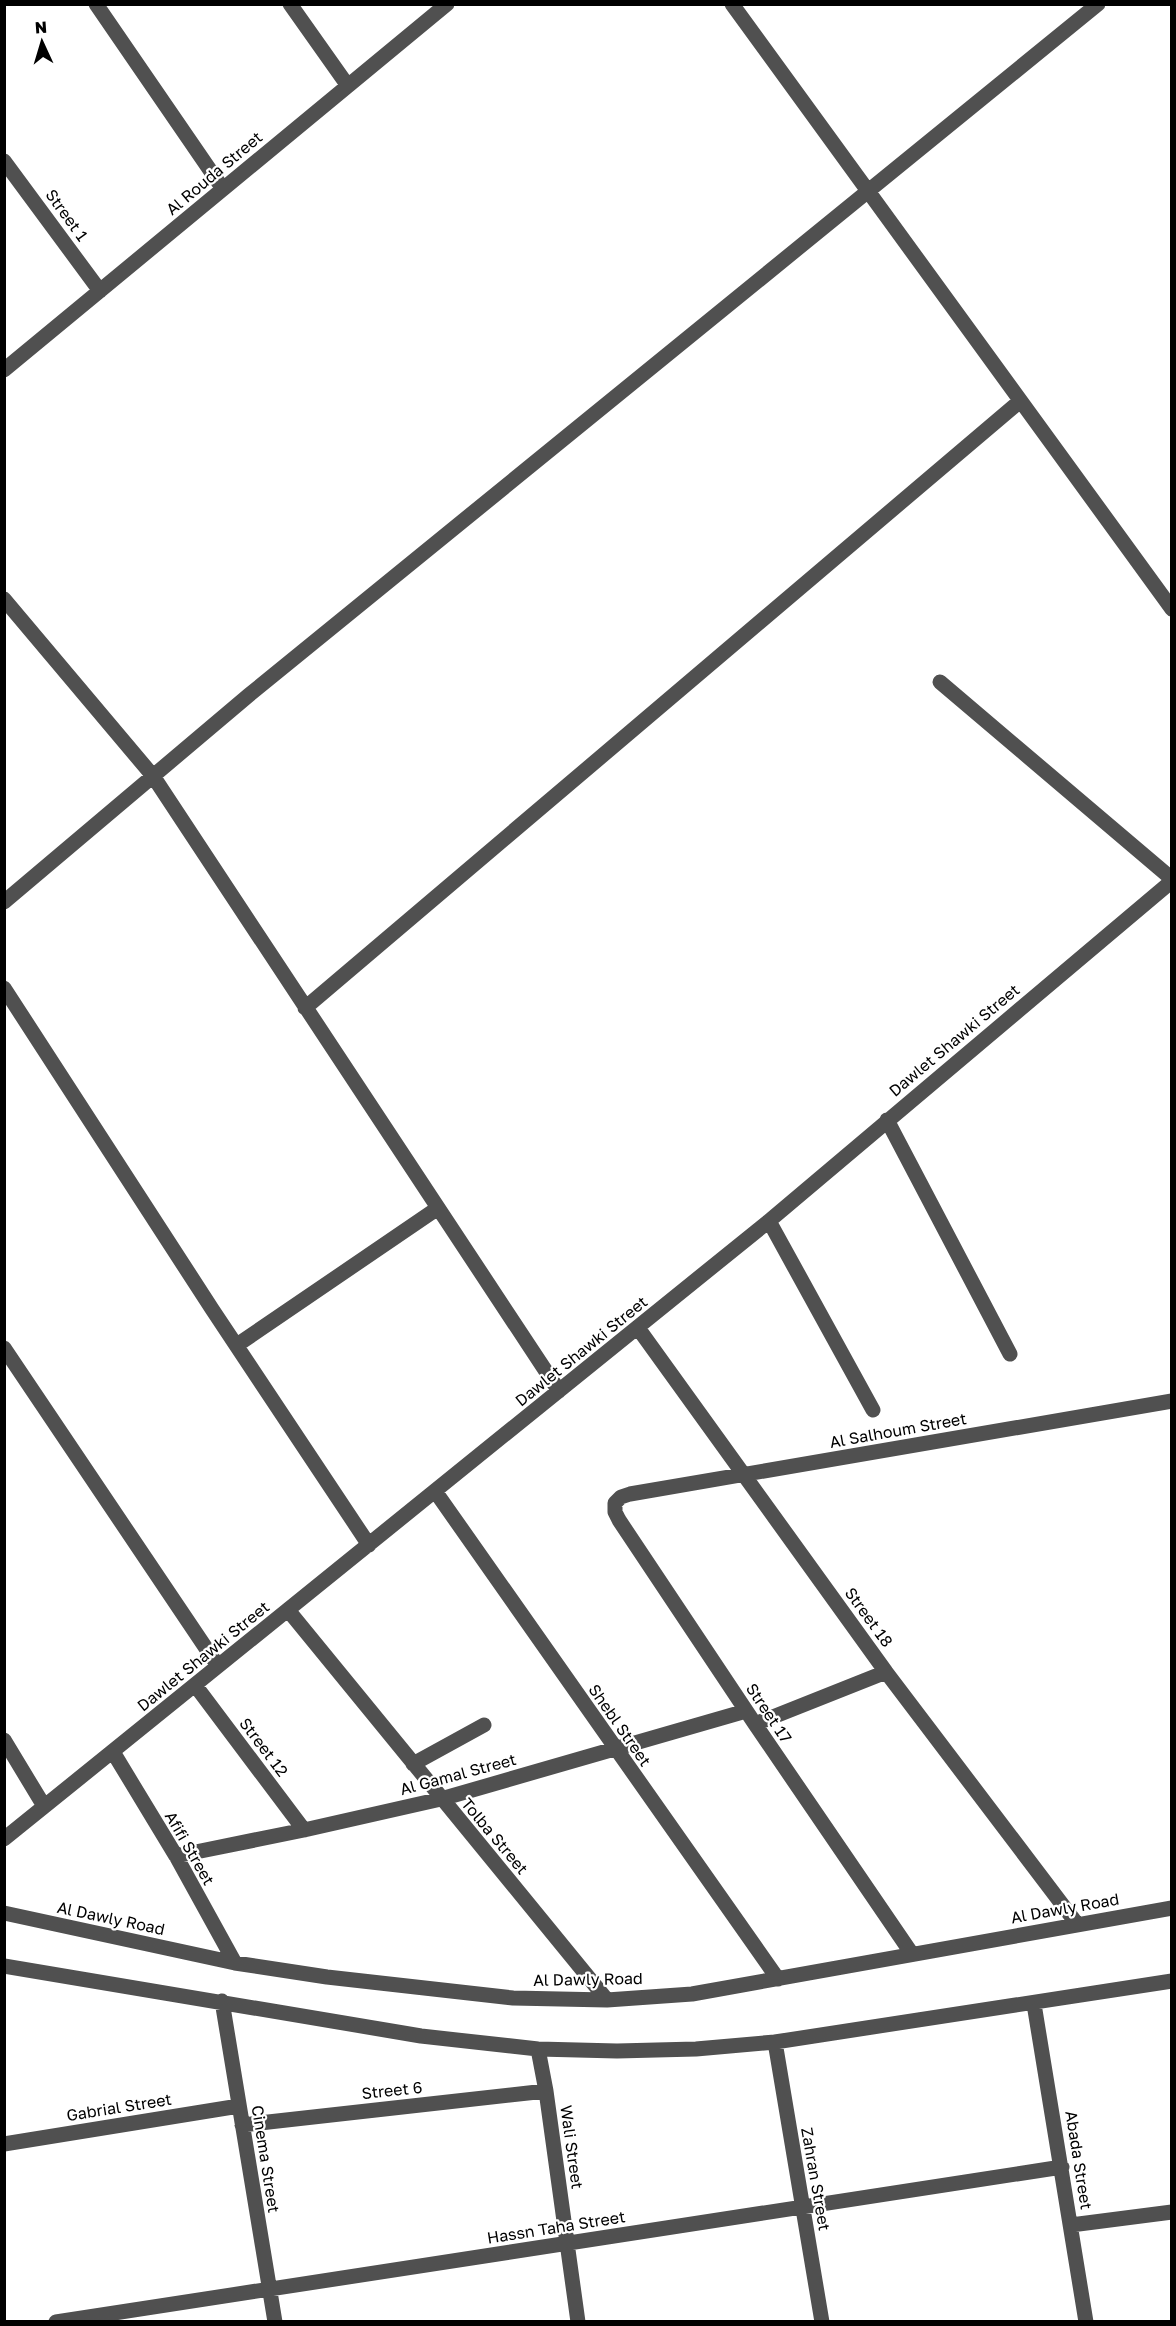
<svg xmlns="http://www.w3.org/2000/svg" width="1176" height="2326" font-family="'Golos Text',sans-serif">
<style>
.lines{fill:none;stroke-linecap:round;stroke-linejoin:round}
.minor{stroke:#505050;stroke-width:15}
.labels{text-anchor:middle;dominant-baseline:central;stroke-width:4.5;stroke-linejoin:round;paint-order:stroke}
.street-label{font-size:16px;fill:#000;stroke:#fff}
</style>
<rect width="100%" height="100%" fill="#fff"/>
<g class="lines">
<path class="minor" d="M96,4L223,189
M290,4L348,86
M732,4L1172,609
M4,161L100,291
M4,370L447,4
M4,599L153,776L559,1391
M940,682L1172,879
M4,902L249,695L1098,4
M4,988L212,1309L369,1545
M305,1008L1019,402
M887,1120L1010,1354
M769,1221L873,1410
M638,1328L886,1672L1077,1924
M237,1345L438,1208
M4,1348L218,1666
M435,1491L778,1979
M288,1610L607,2000
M195,1685L304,1830
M755,1724L886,1672
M4,1740L44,1806
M113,1752L176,1856L235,1963
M413,1764L484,1725
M4,1839L769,1221L1172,881
M176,1856L304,1830L441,1799L746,1711
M4,1913L235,1963L327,1977L513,1998L607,2000L692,1994L1172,1908
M912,1954L755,1724L619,1520L615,1512V1503L621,1497L630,1494L1172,1401
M4,1966L421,2036L538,2049L617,2051L696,2049L775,2042L1172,1981
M222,2001L275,2322
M1034,2004L1086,2322
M775,2042L822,2322
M538,2049L546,2091L578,2322
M242,2125L546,2091
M4,2144L239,2106
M1071,2225L1172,2212
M56,2322L1062,2167"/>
</g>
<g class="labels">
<g class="street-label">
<text transform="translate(214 173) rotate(-40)">Al Rouda Street</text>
<text transform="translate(67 215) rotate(54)">Street 1</text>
<text transform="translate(954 1040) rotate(-40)">Dawlet Shawki Street</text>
<text transform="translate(581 1351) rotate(-39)">Dawlet Shawki Street</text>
<text transform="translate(898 1430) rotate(-10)">Al Salhoum Street</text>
<text transform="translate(869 1617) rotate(54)">Street 18</text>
<text transform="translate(203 1656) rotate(-39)">Dawlet Shawki Street</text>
<text transform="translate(769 1713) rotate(56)">Street 17</text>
<text transform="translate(620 1725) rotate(55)">Shebl Street</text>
<text transform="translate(264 1747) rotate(53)">Street 12</text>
<text transform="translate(458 1774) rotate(-15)">Al Gamal Street</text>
<text transform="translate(495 1836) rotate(50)">Tolba Street</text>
<text transform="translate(190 1848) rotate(60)">Afifi Street</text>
<text transform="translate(1065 1908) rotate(-10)">Al Dawly Road</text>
<text transform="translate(111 1918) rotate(12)">Al Dawly Road</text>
<text transform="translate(588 1979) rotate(-1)">Al Dawly Road</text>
<text transform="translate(392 2090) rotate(-6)">Street 6</text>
<text transform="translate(119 2107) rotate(-9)">Gabrial Street</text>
<text transform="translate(572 2147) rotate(82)">Wali Street</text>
<text transform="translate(266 2159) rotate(81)">Cinema Street</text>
<text transform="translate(1079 2160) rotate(81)">Abada Street</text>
<text transform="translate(816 2179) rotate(80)">Zahran Street</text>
<text transform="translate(556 2227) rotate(-9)">Hassn Taha Street</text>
</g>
</g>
<rect width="1176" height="2326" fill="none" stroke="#000000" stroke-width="12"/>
<g transform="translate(42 42) rotate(356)" stroke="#ffffff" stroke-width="4.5" paint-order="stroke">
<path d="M0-4.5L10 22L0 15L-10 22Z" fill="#000000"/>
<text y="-9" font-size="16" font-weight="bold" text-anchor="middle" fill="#000000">N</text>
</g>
</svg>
